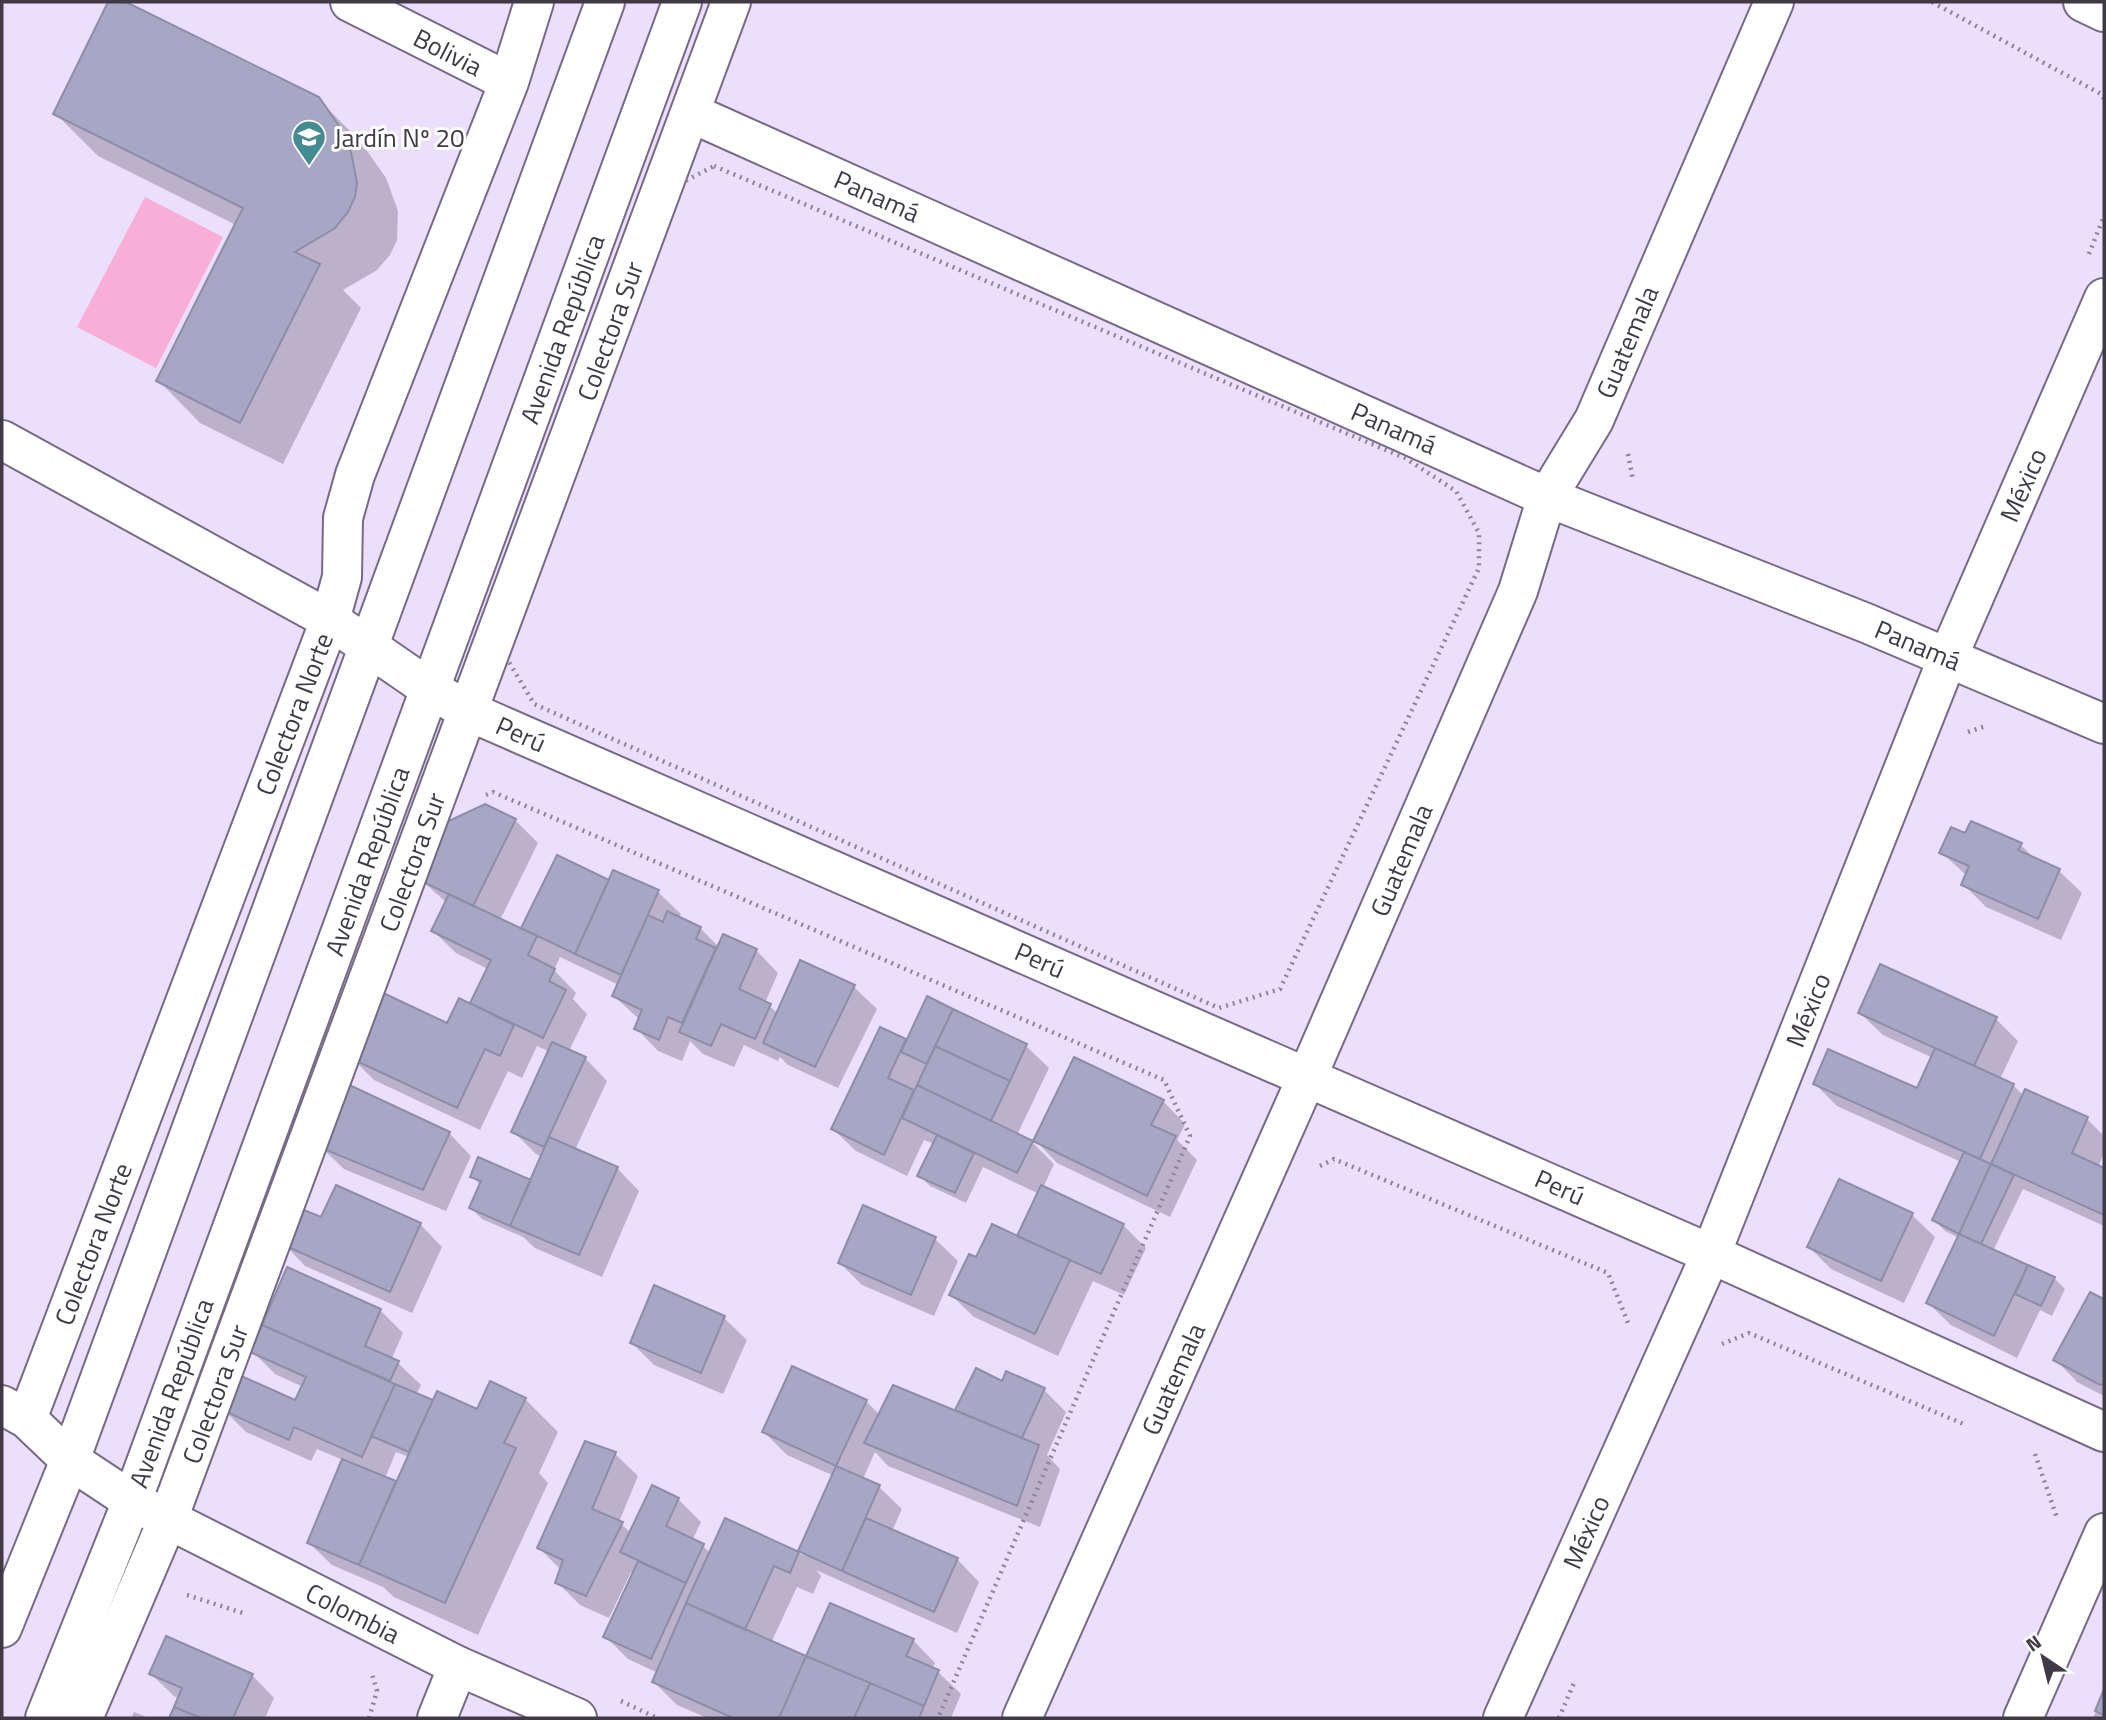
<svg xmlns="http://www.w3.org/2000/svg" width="2106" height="1720" font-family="'Titillium Web',sans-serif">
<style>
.green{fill:#f8aed7}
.shadow{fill:#0003;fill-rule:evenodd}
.building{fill:#a7a7c5;stroke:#8d8daa;stroke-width:2}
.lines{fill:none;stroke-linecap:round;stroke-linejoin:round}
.street-casing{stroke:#766a85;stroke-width:42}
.secondary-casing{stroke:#766a85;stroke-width:42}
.path{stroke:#8d8499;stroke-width:4.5;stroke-dasharray:2 5;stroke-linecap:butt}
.street{stroke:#fff;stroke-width:38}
.secondary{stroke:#fff;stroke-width:38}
.labels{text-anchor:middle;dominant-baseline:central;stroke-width:6;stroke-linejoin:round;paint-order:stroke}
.street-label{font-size:26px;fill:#3f3a46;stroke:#fff}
.poi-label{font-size:26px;fill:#3f3a46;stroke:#fff;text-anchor:start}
</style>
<rect width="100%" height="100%" fill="#ecdefd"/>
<path class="green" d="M145,197L223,237L156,368L77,327Z"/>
<path class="shadow" d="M110,2H122L318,99L361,142L386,178L398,211L397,240L390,255L377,270L343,290L361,308L283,464L200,423L158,380L236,225L98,156L55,113ZM339,129H343L350,139L347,141Z
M515,820L538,843L500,920L522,930L558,857L610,882L658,892L681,914L679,918L700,928L719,947L756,950L778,973L765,1003L778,1013L801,963L854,987L877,1009L838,1088L788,1065L780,1057L778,1061L744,1045L734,1067L703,1054L690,1041L682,1061L658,1051L636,1028L640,1020L614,996L619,985L560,957L554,970L576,993L573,999L587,1014L569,1051L585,1058L607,1081L575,1150L617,1168L639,1191L602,1277L535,1248L523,1237L482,1219L471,1208L481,1186L472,1176L531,1182L542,1157L536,1154L513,1131L550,1052L537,1046L522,1078L508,1071L480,1130L374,1080L352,1058L448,1025L471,1006L488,969L456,953L433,931L447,903L419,878Z
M1972,823L2021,845L2037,861L2059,871L2082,893L2061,940L1986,907L1964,885L1967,876L1941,852L1966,836Z
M1860,1013L1996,1019L2018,1041L2000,1079L2013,1085L2024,1096L2087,1119L2104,1136V1153L2098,1167L2104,1170V1226L2023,1189L1993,1251L2054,1278L2065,1289L2052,1316L2040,1310L2017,1358L1951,1325L1928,1303L1959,1238L1945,1231L1934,1220L1961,1162L1837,1106L1815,1084L1918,1090L1933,1058L1883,1035Z
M905,1041L1026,1046L1049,1068L1017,1135L1032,1142L1054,1164L1043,1188L1123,1225L1146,1248L1124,1295L1093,1281L1058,1356L974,1317L951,1295L977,1259L1018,1238L1039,1194L983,1167L966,1203L930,1186L919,1175L934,1144L924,1140L907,1176L856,1151L833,1129Z
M1163,1101L1185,1124L1177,1140L1197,1160L1170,1217L1057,1163L1035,1140Z
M449,1133L471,1156L446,1211L344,1169L321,1147Z
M1912,1215L1935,1237L1904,1303L1831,1269L1809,1247Z
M322,1220L420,1224L442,1247L412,1313L305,1266L283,1243Z
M935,1239L958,1261L934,1316L862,1285L840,1263Z
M288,1269L380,1310L403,1333L391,1360L398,1363L421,1385L416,1395L432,1401L478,1412L525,1399L558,1432L539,1473L548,1483L478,1635L394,1597L383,1587L332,1565L309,1543L343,1460L317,1449L311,1461L246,1432L224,1410L296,1402L303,1387L275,1374L252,1351ZM396,1452L409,1457L397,1484L385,1478Z
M655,1288L724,1318L747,1340L723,1394L654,1365L632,1343Z
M2090,1295L2104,1301V1396L2077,1382L2055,1359Z
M977,1370L1003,1383L1044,1390L1066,1412L1047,1455L1060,1469L1040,1527L888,1466L875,1452L863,1479L879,1487L902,1509L892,1531L957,1559L979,1582L957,1633L816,1570L821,1576L813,1594L797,1587L771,1643L807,1659L913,1640L935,1663L932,1669L938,1672L961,1694L951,1718H707L677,1705L654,1682L658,1673L628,1659L605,1636L634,1574L631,1572L609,1618L580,1605L557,1582L561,1570L539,1548L586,1443L615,1454L638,1476L619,1522L631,1533L678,1499L701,1522L692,1541L703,1546L711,1554L726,1520L805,1556L800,1551L834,1476L787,1455L764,1432L866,1401L880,1415L956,1412Z
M151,1674L252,1675L274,1698L265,1718H171L179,1699L174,1696Z
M2104,1693V1718H2093Z
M134,1712L149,1718H131Z"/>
<path class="building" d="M108,2H126L319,97L344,133L351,152L357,183L355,197L348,212L335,228L295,252L320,264L240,423L156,381L243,208L53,114Z
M485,804L516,819L473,906L417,879L440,825Z
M1971,821L2022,843L2018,850L2060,869L2038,919L1961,885L1969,866L1939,853L1951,827L1965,833Z
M557,855L609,880L575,954L521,928Z
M613,870L659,890L621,975L575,954Z
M449,894L537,936L528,955L555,969L549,981L566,990L543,1038L470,1003L491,960L431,931Z
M667,911L701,927L696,939L716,948L682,1023L668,1017L659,1040L634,1029L642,1010L612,996L648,915L663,922Z
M723,934L757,949L739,989L771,1004L755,1039L721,1024L711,1046L679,1032Z
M800,960L855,985L815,1067L763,1043Z
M1880,964L1997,1017L1974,1066L1858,1013Z
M381,992L447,1023L459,998L514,1025L500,1056L485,1049L457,1108L350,1058Z
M927,996L953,1009L927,1064L901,1052Z
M953,1009L1027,1044L1010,1081L935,1046Z
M880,1027L906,1039L888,1078L914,1090L884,1155L831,1129Z
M552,1042L586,1057L544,1147L511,1132Z
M935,1046L1010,1081L991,1121L917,1085Z
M1935,1048L2014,1084L1980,1159L1813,1084L1828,1049L1917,1088Z
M1074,1057L1164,1100L1151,1125L1176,1136L1147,1196L1033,1141Z
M345,1083L450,1132L423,1190L319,1147Z
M917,1085L1033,1141L1017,1173L902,1118Z
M2025,1089L2088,1117L2072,1153L2104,1168V1215L1991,1164Z
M937,1135L974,1153L955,1193L917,1176Z
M549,1137L618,1167L579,1255L510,1226Z
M1964,1152L1991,1164L1959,1234L1932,1220Z
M478,1157L531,1180L510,1226L469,1208L481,1181L470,1177Z
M1991,1164L2014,1175L1981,1244L1959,1234Z
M1839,1179L1913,1213L1881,1281L1807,1247Z
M336,1185L421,1223L390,1292L281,1244L297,1207L321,1217Z
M1041,1185L1124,1224L1101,1274L1017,1236Z
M863,1205L936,1237L911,1295L838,1263Z
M992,1224L1070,1260L1035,1334L949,1295L969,1254L976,1257Z
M1959,1234L2028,1265L1994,1336L1926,1303Z
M2028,1265L2055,1277L2041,1306L2015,1294Z
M287,1267L381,1309L365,1346L399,1361L390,1381L262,1325Z
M654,1285L725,1316L701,1373L630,1343Z
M2090,1292L2104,1299V1384L2100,1385L2053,1360Z
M262,1325L395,1384L362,1457L294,1427L289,1440L222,1410L237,1374L295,1400L306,1377L250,1352Z
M792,1366L867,1400L836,1466L762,1432Z
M976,1368L1002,1381L1006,1371L1045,1388L1022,1438L955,1410Z
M490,1381L526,1398L504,1443L516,1448L445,1603L359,1565L437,1391L477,1409Z
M395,1384L433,1400L409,1452L371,1436Z
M893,1385L1039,1445L1017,1506L864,1443Z
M585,1441L616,1452L592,1509L623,1522L586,1596L555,1583L563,1560L537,1548Z
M342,1459L396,1481L359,1565L307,1543Z
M836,1466L880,1485L842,1571L798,1551Z
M652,1485L679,1498L666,1526L704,1544L686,1583L620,1552Z
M725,1518L799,1552L790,1573L774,1566L745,1630L686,1603Z
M866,1518L958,1558L934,1612L842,1571Z
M638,1561L686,1583L651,1659L603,1637Z
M686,1603L806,1656L779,1718H733L652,1682Z
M830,1603L914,1639L906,1656L939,1670L924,1706L806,1656Z
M166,1636L253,1674L233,1718H201L174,1707L182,1688L149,1674Z
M806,1656L870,1683L854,1718H779Z
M870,1683L924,1706L919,1718H854Z
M2104,1689V1715L2095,1711Z
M174,1707L201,1718H169Z"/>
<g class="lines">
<g class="street-casing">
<path id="street" d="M350,2L509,82
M2083,2L2104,12
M691,113L1547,497L1866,623L2104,724
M2,440L330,620L430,689L468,711L1711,1254L2104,1432
M2,1405L27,1419L70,1460
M27,1419L330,620L342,577L343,518L355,475L509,82L534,2
M83,1718L168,1519L731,2
M437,1718L458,1666
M1022,1718L1307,1077L1518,591L1547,497L1594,420L1774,2
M1503,1718L1711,1254L1948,657L2104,298
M2023,1718L2104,1533"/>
</g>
<g class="secondary-casing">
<path id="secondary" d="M70,1460L132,1501L458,1666L577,1718
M2,1628L70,1460L605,2
M45,1718L132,1501L682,2"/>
</g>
<path class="path" d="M1932,2L2101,94L2104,99
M714,166L1405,458L1456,491L1479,533V568L1280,989L1219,1008L534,704L496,640L662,193Z
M2089,254L2104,216
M1628,454L1633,480
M1968,732L1986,726
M486,795L493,792L1164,1080L1190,1136L938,1718
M1320,1166L1334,1159L1608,1273L1628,1323
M1722,1344L1749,1333L1966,1425
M2035,1454L2057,1518
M187,1595L246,1614
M621,1701L657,1718
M369,1718L377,1691L372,1674
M1559,1718L1574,1683"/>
<use href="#street" class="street"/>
<use href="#secondary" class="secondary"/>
</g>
<defs>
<g id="school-pin" transform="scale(1.75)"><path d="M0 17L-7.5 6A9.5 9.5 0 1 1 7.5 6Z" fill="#458b94" stroke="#fff"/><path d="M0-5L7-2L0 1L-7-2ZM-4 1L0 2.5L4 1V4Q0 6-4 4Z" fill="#fff"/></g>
</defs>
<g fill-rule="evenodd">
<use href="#school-pin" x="309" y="137"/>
</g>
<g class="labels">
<g class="street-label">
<text transform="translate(448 52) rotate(27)">Bolivia</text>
<text transform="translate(877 196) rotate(24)">Panamá</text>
<text transform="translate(562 329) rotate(-70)">Avenida República</text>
<text transform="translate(610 331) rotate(-70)">Colectora Sur</text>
<text transform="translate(1627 342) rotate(-67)">Guatemala</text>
<text transform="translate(1394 428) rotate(24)">Panamá</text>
<text transform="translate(2023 485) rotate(-66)">México</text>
<text transform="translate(1918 645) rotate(23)">Panamá</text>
<text transform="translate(294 714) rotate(-69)">Colectora Norte</text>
<text transform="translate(521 734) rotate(24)">Perú</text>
<text transform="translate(1401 860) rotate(-67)">Guatemala</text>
<text transform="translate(367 861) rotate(-70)">Avenida República</text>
<text transform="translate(412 862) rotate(-70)">Colectora Sur</text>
<text transform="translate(1040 960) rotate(24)">Perú</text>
<text transform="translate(1808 1010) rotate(-68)">México</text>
<text transform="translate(1560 1187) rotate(24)">Perú</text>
<text transform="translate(93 1244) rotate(-69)">Colectora Norte</text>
<text transform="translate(1173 1379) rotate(-66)">Guatemala</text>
<text transform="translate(171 1393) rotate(-70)">Avenida República</text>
<text transform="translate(215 1394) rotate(-70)">Colectora Sur</text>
<text transform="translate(1586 1532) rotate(-66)">México</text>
<text transform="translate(353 1613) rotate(27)">Colombia</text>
</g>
<g class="poi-label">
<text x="334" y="137">Jardín Nº 20</text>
</g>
</g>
<rect width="2106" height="1720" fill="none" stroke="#3f3a46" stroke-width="7"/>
<g transform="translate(2043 1657) rotate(325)" stroke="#ffffff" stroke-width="5" paint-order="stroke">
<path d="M0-5L12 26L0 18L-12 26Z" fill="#3f3a46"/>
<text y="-10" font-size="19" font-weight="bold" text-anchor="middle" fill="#3f3a46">N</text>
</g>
</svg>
